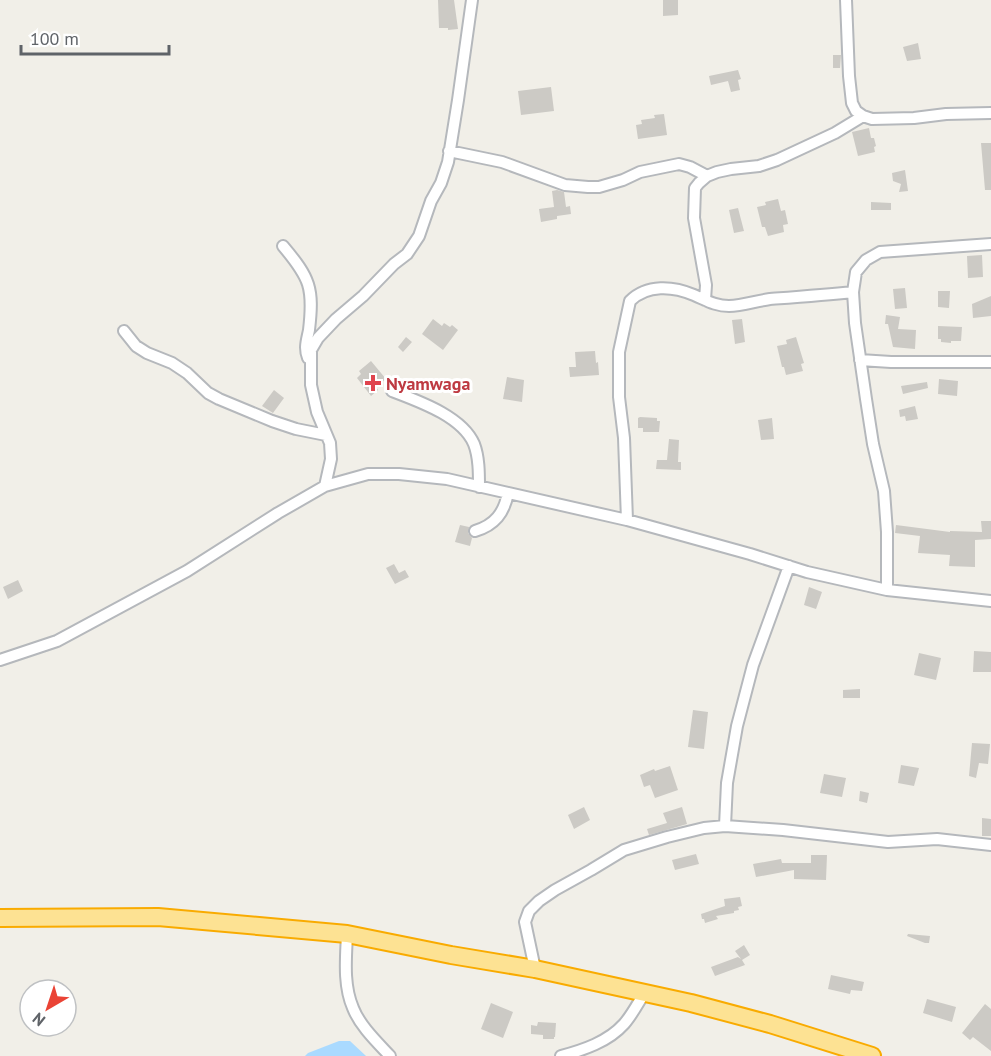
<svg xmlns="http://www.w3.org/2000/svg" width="991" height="1056" font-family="'PT Sans',sans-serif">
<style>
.water{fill:#aadaff}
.building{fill:#cccac5}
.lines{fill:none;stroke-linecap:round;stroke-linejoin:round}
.minor-casing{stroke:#b5b8bc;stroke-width:14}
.highway-casing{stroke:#f9ab00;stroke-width:20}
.minor{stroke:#fff;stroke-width:10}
.highway{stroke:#fde293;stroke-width:16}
.health-dot{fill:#e0444e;stroke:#fff;stroke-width:2}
.labels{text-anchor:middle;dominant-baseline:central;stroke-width:6;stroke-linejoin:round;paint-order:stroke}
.health-label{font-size:18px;font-weight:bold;fill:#be3a42;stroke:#fff;text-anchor:start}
</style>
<rect width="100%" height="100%" fill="#f1efe8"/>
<path class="water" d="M339,1041H350L366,1056H305L308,1053Z"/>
<path class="building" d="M438,0H454L458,29L448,30V28H439Z
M663,0H678V15L663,16Z
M918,43L921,59L907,61L903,47Z
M833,55H841L840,68H833Z
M738,70L741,79L738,80L740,90L731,92L728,81L711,85L709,76Z
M551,87L554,111L521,115L518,91Z
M664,114L667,135L638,139L636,125L642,124L641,120L655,118L654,115Z
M869,128L871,138H874L876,146L874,147L875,152L858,156L852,132Z
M981,143H991V190H985Z
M905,170L908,191L899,192L901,184L893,181L892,173Z
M557,190L564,192L566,207L570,206L571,214L557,216V219L541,222L539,209L554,207L552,191Z
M778,199L781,211L785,210L788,224L783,225L784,232L768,236L765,227H762L757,207L766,205L765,202Z
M871,202L891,203V210H871Z
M738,208L744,231L734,233L729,210Z
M982,255L983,277L968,278L967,256Z
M905,288L907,308L895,309L893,289Z
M938,291H950L949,308L938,307Z
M991,296V316L973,318L972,304Z
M886,315L900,317L898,329L916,330L915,349L893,347L888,324H885Z
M433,319L442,326L444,323L450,327L452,325L458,330L443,350L422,334Z
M742,319L745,342L735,344L732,320Z
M938,326L962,327L961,341H951V343L941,342V339H938Z
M406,337L412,342L403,352L398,347Z
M796,337L804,363L801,364L803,371L786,375L784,367H782L777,346L787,344L786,340Z
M595,351L596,363L598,362L599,375L570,377L569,367H576L575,352Z
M371,361L386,379L376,387L378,390L371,396L357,378L361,374L359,371Z
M507,377L524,380L522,402L503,399Z
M939,379L958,381L957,396L938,394Z
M927,382L928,388L903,394L901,386Z
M274,390L284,398L273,413L262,406Z
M915,406L918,419L906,421L905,416L900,417L899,410Z
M640,417L657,418V421H660L659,432H643V428H638V418Z
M772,418L774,439L761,440L758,420Z
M669,439L679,440L678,462H681V470L656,469L657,460H667Z
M981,521H991V539L975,540V567L949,566L950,555L918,553L920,536L895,533L896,525L950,532V531L982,532Z
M460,525L469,527L468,533L472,538L470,546L455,542Z
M394,564L399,573L405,570L409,577L395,584L386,568Z
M18,580L23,591L8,599L3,587Z
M809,587L822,592L816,609L804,605Z
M974,651L991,652V672H973Z
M919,653L941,658L936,680L914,675Z
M860,689V698H843V690Z
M693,710L708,712L704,749L688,747Z
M972,743L990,744L988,764L979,763L976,778L969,776Z
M901,765L919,768L914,786L898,783Z
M670,766L678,790L655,798L650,785L644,787L640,775L654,769L655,771Z
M824,774L846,778L842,797L820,793Z
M860,791L869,793L867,803L859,801Z
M584,807L590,820L574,829L568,815Z
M682,807L687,824L649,835L647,829L667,823L663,813Z
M982,818L991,819V836H982Z
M696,854L699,864L675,870L672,860Z
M811,855H827L826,880L794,879V870L756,877L753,864L781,859L782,863H811Z
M740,897L742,906L738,907L739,910L734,911V913L716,916L718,919L705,923L704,919H702L701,914L725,906L724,899Z
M908,934L930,936L929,943H925L907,936Z
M744,945L750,955L742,960L745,965L715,976L711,967L738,957L741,959L735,951Z
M831,975L864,982L862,991L851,990L850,994L828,989Z
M927,999L956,1007L952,1022L923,1013Z
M491,1003L513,1012L503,1038L481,1029Z
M985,1004L991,1009V1051L973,1037L970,1040L962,1033Z
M538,1022L556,1023L555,1037H554V1039H543V1035L531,1034V1025L537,1026Z"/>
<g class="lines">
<g class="minor-casing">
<path id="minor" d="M846,0L849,76L852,103L856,111L863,116L872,119L914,118L946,114L991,113
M449,151L502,162L565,185L588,187H599L623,180L640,172L679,164L690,167L707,176
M283,246C310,278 314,288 309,330C307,340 304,348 308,358
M705,300L706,285L694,218L695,188L699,183L707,176L717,172L731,169L759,166L777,160L835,133L863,116
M124,331L136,346L147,353L172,363L187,373L208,393L219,399L272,421L296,429L326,435
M860,360L891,362H991
M392,391C418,401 462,416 474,444C479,457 479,473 479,487
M325,486L331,459L330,443L317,412L311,385V350L318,338L336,319L363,296L394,264L407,254L419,236L431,201L441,183L448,162L458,100L472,0
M627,520L624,438L619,397V352L630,301C647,284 673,286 694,295C706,300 715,306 729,306C742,306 756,301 770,299C797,297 825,295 853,292
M475,531C495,525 504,513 508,493
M887,590V532L884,491L873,444L866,399L855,323L853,292L856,272L866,260L880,252L991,244
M0,660L57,641L187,571L278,513L325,486L368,474H399L447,479L627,520L750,554L807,572L887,590L991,601
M725,826L727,783L737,726L753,665L789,566
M347,934C346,958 343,985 353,1008C360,1026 377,1042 390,1056
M535,969L525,922L529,911L539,901L555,890L591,870L624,850L667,837L704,828L725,826L783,830L888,842L937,839L991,845
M561,1056C583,1050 608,1042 624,1024C632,1015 638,1003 645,992"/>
</g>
<g class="highway-casing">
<path id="highway" d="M0,918L158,917L347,934L451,955L535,969L691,1003L770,1024L872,1056"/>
</g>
<use href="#minor" class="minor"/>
<use href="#highway" class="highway"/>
</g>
<path class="health-dot" d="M370 374h6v6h6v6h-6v6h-6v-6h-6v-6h6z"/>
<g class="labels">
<g class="health-label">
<text x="386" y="383">Nyamwaga</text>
</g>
</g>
<g transform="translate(48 1008) rotate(219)"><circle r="28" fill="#ffffff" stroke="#bfc1c3" stroke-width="1.5"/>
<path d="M0-4.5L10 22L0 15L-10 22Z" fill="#ea4335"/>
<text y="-9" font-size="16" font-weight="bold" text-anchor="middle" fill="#5f6368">N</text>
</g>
<path d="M21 45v9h148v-9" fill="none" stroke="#5f6368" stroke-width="3"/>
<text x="30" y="45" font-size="18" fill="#5f6368" stroke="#ffffff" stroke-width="4.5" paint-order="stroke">100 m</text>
</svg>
